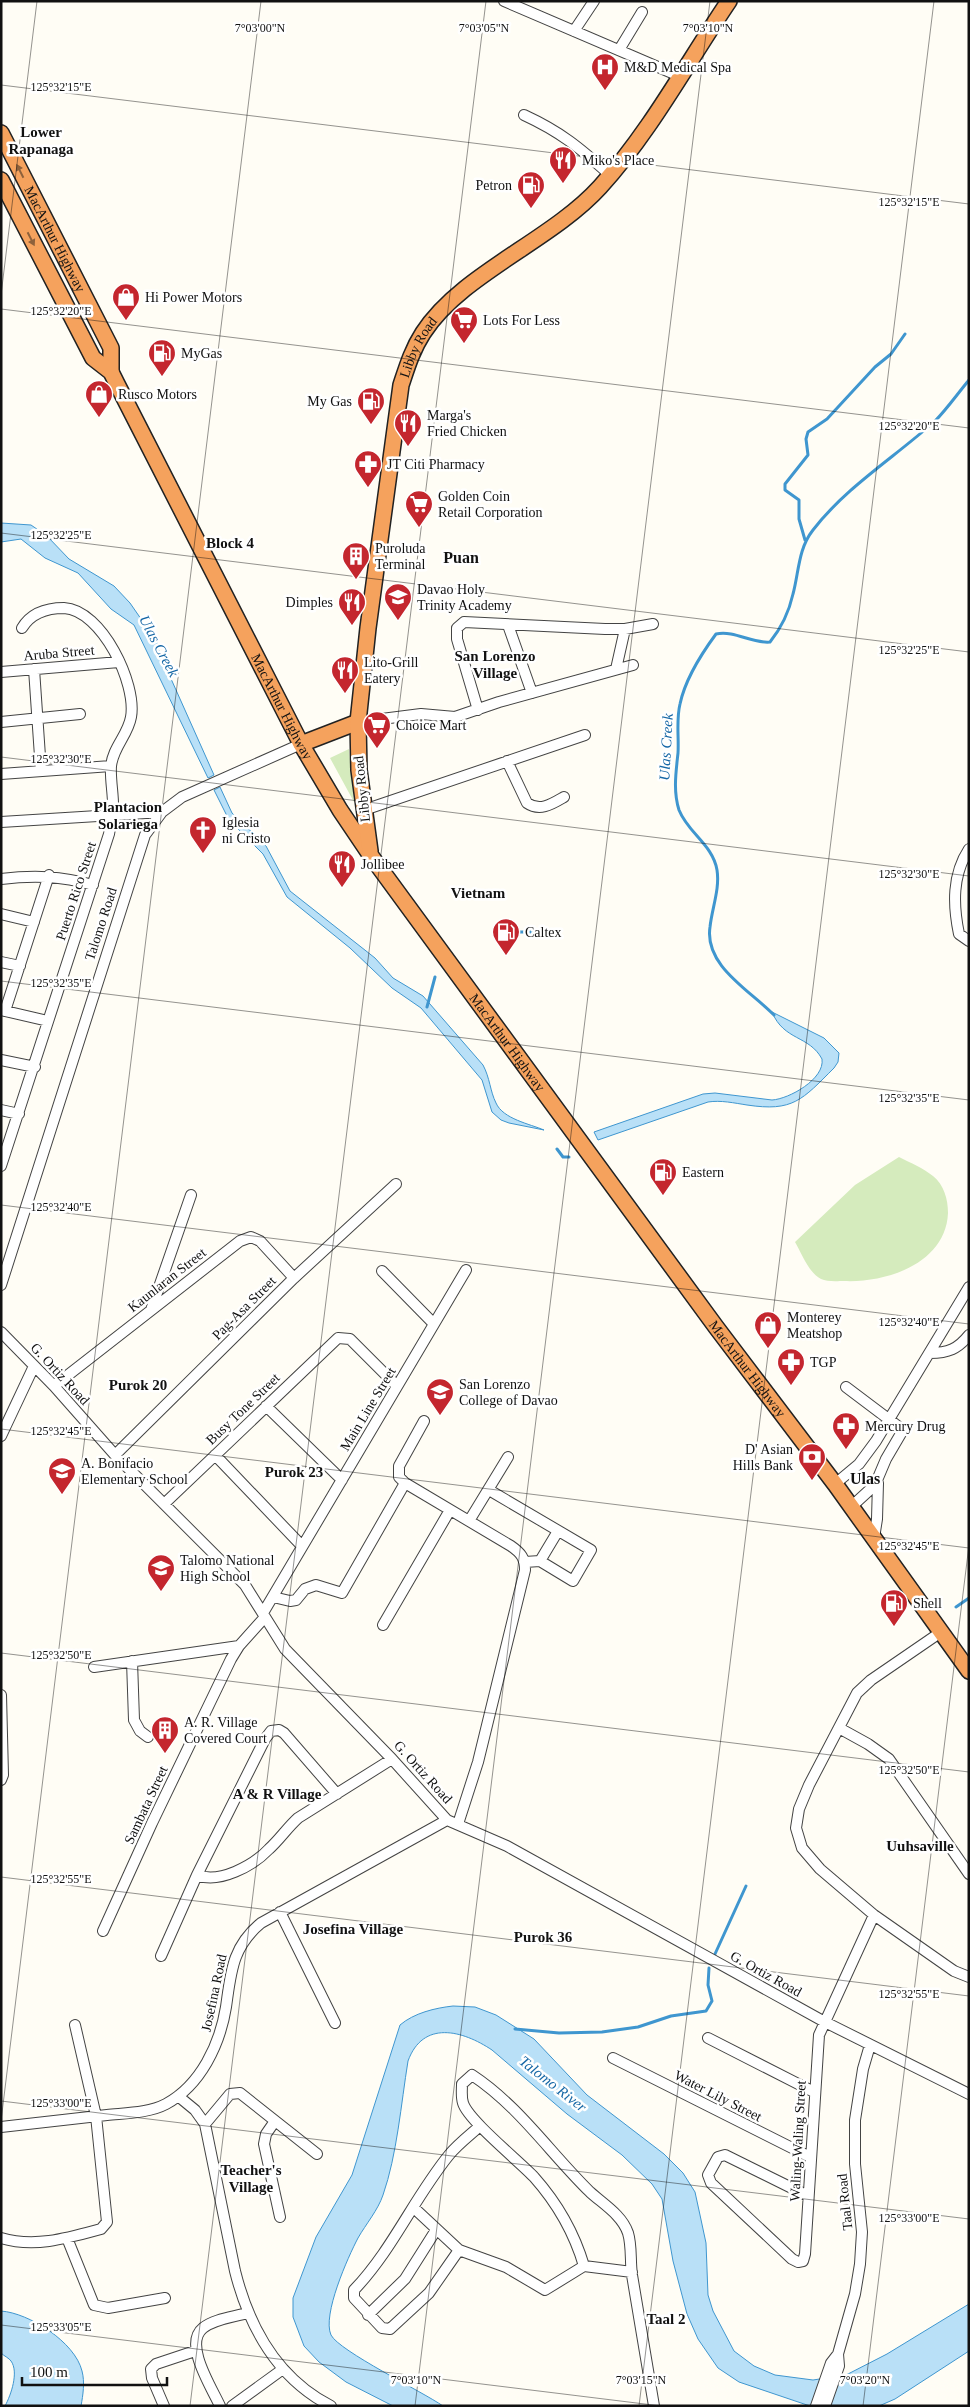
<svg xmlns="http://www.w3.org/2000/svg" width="970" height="2407" font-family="'Times New Roman',serif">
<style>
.green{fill:#d5ebbd}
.water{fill:#b9e0f7;stroke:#3f96cf}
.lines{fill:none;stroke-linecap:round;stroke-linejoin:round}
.stream{stroke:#3f96cf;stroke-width:3}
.minor-casing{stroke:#444;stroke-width:12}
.highway-casing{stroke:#222;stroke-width:18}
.minor{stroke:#fff;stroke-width:10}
.highway{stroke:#f5a25d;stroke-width:15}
.oneway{fill:#8e613b}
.ticks{fill:none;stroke:#111;stroke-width:1;stroke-opacity:0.45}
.labels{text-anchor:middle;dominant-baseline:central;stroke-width:5;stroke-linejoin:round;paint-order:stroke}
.poi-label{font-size:14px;fill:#111;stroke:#fff;text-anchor:start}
.street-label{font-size:14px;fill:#111;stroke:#fff}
.neighbourhood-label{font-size:15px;font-weight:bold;fill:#111;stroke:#fff}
.water-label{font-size:15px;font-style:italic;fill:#1768a6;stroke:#fff}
.quarter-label{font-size:16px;font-weight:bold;fill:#111;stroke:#fff}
.ticks-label{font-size:12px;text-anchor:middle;fill:#111;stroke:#fff;stroke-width:5;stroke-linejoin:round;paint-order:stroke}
</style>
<rect width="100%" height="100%" fill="#fffdf5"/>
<path class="green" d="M349,749L354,802L330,758Z
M899,1157C911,1163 923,1168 933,1176C944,1185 948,1199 948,1213C946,1263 887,1283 844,1281C838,1281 827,1282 821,1279C809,1273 802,1254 795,1242L855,1185Z"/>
<path class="water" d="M1,523L31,525L47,536L69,559L114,586L130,603L157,642L161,662L172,681L214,775L208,778L134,625L111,609L78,573L45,558L21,539L1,542Z
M220,787L232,813L266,846L290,891L375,958L393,978L423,996L483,1065C490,1078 490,1091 496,1103C503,1119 530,1124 544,1130L509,1123L501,1120L492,1112L482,1080L421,1008L392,988L350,948L287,897L263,854L229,820L214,790Z
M772,1012L824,1038L839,1053L838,1062L834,1068C802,1100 793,1112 747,1105C734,1103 721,1100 708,1102L598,1140L594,1132L703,1094L715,1093L772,1100C789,1099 825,1079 822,1059C809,1035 784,1041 772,1012Z
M453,2006L475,2007L496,2015L534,2039L587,2095L664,2154L683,2173L695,2192L700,2215L706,2243L708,2295L713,2311L734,2351L754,2366L775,2375L813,2380L846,2375L887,2354L969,2304V2351L895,2399L879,2406H810L739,2382L718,2368L698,2339L687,2314L673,2261L662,2199L652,2184L622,2155L567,2114L492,2050C462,2030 423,2020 408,2061C401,2104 397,2155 383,2195C378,2210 366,2224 358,2238C348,2257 322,2315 331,2335C339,2351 423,2392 443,2406H393L346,2382L319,2362L304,2346L293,2317V2298L316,2237L352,2175L400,2025C414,2013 435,2008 453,2006Z
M1,2311C29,2313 75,2342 82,2371C85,2382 83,2395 81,2406H5C11,2395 19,2372 11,2361C9,2358 4,2356 1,2353Z"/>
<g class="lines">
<path class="stream" d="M805,540L799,519V500L785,490V484L808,455L806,439L808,432L827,419L875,367L891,354L905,334
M510,932H543
M427,1007L435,977
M774,1015C751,991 704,966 710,927C712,908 720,889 717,870C713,845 688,833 679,810C673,791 676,772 678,753C679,737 676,720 680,704C685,680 702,653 716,634C735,630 752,644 770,642C782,627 789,612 793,594C799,572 798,549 813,530C846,487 895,457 935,421C947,409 958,393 969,380
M557,1149L563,1157H569
M956,1607L969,1598
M715,1954L746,1886
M515,2029L559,2033L602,2032L638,2027L671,2016L706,2011L712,2001L708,1985L709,1968"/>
<g class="minor-casing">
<path id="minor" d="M504,1L679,76
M574,31L594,1
M619,50L642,12
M524,115C561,132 580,148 610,175
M508,625L532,693
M34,669L41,771
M616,669L625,629
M1,672L119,662
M478,710L457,639V628L464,622L605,629H625L653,624
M1,722L80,714
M358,722L421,714L455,717L499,702L633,665
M507,761L527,803C540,812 552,804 564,797
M1,774L111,766
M364,810L585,735
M1,822L162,812
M969,849C952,875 953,905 959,934L969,941
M1,879C34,875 61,876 93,885
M1,914L34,922
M1,962L20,966
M1,1010L48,1021
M5,1011L49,875
M1,1060L35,1067
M1,1110L19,1114
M1,1166L109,834C110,827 113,819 113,812C114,796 110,781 111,766C113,747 128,735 131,717C137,684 102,610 64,608C47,608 31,613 22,628
M382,1271L434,1324
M1,1285L145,835L162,812L182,797L301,744
M151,1310L191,1195
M1,1332L54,1386L115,1455L245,1585L285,1649L392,1759L447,1820L507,1846L823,2021L969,2094
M930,1353C948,1353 958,1349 969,1335
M54,1386L240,1241L251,1237L260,1241L294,1278
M846,1387L903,1430L886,1459L875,1485L851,1507
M266,1406L342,1480
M424,1421L399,1466V1477L405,1483L511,1546C521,1553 525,1558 525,1570L478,1762L458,1824
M1,1436L34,1366
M115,1455L294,1278L396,1184
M215,1455L302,1546
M835,1484L859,1464L876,1441L969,1287
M489,1490L591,1550L573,1581L540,1561L525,1562
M164,1504L338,1338L350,1339L397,1386
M469,1521L508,1457
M874,1538L877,1519L878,1483
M540,1561L558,1531
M273,1597L290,1601L296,1600L305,1589L316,1585L342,1593L405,1483
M263,1613L466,1270
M383,1625L450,1510
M941,1632L871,1680L857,1693L809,1785L799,1809L796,1828L802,1848L820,1869L874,1915L954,1971L969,1977
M132,1661L134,1720L140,1731L148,1737
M94,1667L239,1646
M1,1695L3,1775L1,1780
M839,1728L868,1744L889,1759L969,1874
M197,1875C219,1884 253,1866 269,1849C280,1839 287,1828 298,1818L392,1759
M280,1912L335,2023
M103,1931L152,1823L231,1659L239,1646L265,1617
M161,1956L197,1875L265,1739L271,1731L279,1730L284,1733L337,1794
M708,2038L814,2092
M613,2058L810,2157
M178,2096L195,2110L205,2124L235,2271C249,2327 278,2379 331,2406
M275,2121L266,2134L264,2144L280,2217
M205,2124L230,2094L240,2093L317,2154
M1,2127C36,2123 72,2119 107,2115C126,2113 149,2113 166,2104C201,2085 220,2044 226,2007C231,1972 232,1947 261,1923L447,1820
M808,2196L725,2155L718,2157L708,2175L711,2183L792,2259L798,2262L803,2261L805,2254L819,2035L874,1915
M414,2208L459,2250L506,2267L545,2290L584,2266L632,2272
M1,2238C35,2248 68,2238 101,2229L107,2222L96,2116L75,2025
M67,2238L94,2305L108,2308L165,2298
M459,2250L429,2293L390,2329L382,2328L354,2298V2290C393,2249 414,2198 449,2155C458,2144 470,2135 480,2126
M584,2266C574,2232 558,2204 534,2177C520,2162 468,2120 463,2103C461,2097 462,2090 462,2084L472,2075C519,2106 550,2153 590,2192C603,2204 622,2215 628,2233C632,2246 630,2261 632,2275C639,2319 647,2362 654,2406
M368,2315L405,2279L436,2230
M164,2406L152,2378L151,2369L156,2364L195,2351
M220,2406C212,2388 183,2344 203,2328C214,2319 234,2317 247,2313
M232,2406L283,2369
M816,2406L831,2363L838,2354
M825,2406L839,2366L838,2354L855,2294L860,2264L862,2232L855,2164V2120L863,2069L870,2045"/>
</g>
<g class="highway-casing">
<g id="highway">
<path id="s1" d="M1,133L111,348V372"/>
<path id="s2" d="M1,180L93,358L111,372L117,384L301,744L340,810L371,856L716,1327L835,1484L969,1671"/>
<path d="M301,744L358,722"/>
<path id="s3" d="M370,851L359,770L358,722L368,628L401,385C407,367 412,350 423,333C461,274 551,241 600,187C650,132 687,63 729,1"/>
</g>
</g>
<use href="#minor" class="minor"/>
<use href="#highway" class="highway"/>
</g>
<defs><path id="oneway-solid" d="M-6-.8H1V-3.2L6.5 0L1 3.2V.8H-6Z" transform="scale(1.25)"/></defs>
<g class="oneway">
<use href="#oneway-solid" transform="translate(20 171) rotate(-117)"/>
<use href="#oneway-solid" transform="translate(31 239) rotate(63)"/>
</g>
<path class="ticks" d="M1,85L969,204M1,295L37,1M1,309L969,428M1,533L969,652M1,757L969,876M1,981L969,1100M1,1205L969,1324M1,1429L969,1548M1,1653L969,1772M1,1877L969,1996M1,2101L969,2219M1,2121L261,1M1,2325L661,2406M190,2406L486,1M415,2406L710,1M639,2406L934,1M863,2406L969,1545"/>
<defs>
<g id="hospital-pin" transform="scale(1.4375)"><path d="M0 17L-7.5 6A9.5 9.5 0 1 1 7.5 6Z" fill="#c4262e" stroke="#fff"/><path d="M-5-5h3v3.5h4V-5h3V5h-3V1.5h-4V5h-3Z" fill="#fff"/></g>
<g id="restaurant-pin" transform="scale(1.4375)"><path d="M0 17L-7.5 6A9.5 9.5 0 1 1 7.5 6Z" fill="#c4262e" stroke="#fff"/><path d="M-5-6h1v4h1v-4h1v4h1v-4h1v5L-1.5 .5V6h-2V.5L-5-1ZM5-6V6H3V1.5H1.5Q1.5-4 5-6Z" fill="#fff"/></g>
<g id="fuel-pin" transform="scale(1.4375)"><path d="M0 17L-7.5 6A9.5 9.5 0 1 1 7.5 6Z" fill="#c4262e" stroke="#fff"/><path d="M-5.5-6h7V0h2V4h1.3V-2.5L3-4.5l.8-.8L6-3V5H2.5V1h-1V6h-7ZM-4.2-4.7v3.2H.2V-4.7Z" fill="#fff"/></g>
<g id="shop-pin" transform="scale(1.4375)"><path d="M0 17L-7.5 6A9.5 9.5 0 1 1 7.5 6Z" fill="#c4262e" stroke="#fff"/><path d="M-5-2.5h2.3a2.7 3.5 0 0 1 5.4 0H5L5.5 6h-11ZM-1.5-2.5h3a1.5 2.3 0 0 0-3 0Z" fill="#fff"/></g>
<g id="supermarket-pin" transform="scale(1.4375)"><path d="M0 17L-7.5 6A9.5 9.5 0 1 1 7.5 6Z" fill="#c4262e" stroke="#fff"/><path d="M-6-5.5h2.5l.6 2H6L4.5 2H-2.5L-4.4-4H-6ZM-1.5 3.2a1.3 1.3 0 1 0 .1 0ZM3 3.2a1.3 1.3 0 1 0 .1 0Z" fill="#fff"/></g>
<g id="pharmacy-pin" transform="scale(1.4375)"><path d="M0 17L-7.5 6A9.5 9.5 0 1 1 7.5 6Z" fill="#c4262e" stroke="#fff"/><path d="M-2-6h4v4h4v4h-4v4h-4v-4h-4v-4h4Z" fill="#fff"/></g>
<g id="building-pin" transform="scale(1.4375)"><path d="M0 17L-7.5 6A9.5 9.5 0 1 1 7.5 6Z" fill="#c4262e" stroke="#fff"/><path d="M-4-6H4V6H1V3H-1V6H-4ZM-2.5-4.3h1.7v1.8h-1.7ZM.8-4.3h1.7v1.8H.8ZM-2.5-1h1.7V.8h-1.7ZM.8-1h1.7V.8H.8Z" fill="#fff"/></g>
<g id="school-pin" transform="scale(1.4375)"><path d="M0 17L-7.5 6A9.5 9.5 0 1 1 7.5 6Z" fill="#c4262e" stroke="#fff"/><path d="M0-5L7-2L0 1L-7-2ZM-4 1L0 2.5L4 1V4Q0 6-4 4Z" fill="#fff"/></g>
<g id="church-pin" transform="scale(1.4375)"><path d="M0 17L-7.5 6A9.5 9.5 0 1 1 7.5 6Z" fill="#c4262e" stroke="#fff"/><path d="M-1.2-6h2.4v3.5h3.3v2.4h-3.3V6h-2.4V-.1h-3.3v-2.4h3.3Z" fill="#fff"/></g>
<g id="university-pin" transform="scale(1.4375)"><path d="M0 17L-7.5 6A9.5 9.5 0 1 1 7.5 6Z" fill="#c4262e" stroke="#fff"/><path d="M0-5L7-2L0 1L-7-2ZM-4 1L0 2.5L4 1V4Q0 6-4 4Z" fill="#fff"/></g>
<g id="bank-pin" transform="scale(1.4375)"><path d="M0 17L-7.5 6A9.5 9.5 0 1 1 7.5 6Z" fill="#c4262e" stroke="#fff"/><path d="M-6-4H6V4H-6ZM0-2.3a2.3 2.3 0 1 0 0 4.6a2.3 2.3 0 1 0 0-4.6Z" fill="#fff"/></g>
</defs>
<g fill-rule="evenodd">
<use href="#hospital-pin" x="605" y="67"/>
<use href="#restaurant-pin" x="563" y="160"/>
<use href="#fuel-pin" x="531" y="185"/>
<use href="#shop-pin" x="126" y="297"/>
<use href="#supermarket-pin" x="464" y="320"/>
<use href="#fuel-pin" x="162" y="353"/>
<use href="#shop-pin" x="99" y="394"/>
<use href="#fuel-pin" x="371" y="401"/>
<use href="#restaurant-pin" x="408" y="423"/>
<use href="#pharmacy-pin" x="368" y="464"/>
<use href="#supermarket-pin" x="419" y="504"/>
<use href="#building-pin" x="356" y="556"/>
<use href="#school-pin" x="398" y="597"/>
<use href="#restaurant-pin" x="352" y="602"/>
<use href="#restaurant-pin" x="345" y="670"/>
<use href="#supermarket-pin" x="377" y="725"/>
<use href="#church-pin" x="203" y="830"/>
<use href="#restaurant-pin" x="342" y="864"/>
<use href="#fuel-pin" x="506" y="932"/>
<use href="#fuel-pin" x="663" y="1172"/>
<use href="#shop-pin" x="768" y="1325"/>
<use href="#pharmacy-pin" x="791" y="1362"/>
<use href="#university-pin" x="440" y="1392"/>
<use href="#pharmacy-pin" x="846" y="1426"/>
<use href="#bank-pin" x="812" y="1457"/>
<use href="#school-pin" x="62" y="1471"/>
<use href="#school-pin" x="161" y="1568"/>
<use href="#fuel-pin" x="894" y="1603"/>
<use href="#building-pin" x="165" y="1730"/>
</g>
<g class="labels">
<g class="poi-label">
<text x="624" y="67">M&amp;D Medical Spa</text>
<text x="582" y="160">Miko's Place</text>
<text x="512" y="185" text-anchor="end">Petron</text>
<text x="145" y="297">Hi Power Motors</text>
<text x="483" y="320">Lots For Less</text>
<text x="181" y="353">MyGas</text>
<text x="118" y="394">Rusco Motors</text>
<text x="352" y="401" text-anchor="end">My Gas</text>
<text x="427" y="415">Marga's<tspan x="427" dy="16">Fried Chicken</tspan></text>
<text x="387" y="464">JT Citi Pharmacy</text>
<text x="438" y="496">Golden Coin<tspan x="438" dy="16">Retail Corporation</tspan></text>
<text x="375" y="548">Puroluda<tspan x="375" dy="16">Terminal</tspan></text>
<text x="417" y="589">Davao Holy<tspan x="417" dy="16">Trinity Academy</tspan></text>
<text x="333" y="602" text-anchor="end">Dimples</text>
<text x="364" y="662">Lito-Grill<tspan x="364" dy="16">Eatery</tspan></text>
<text x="396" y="725">Choice Mart</text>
<text x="222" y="822">Iglesia<tspan x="222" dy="16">ni Cristo</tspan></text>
<text x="361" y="864">Jollibee</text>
<text x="525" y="932">Caltex</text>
<text x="682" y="1172">Eastern</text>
<text x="787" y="1317">Monterey<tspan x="787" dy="16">Meatshop</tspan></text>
<text x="810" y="1362">TGP</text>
<text x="459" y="1384">San Lorenzo<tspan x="459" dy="16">College of Davao</tspan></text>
<text x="865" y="1426">Mercury Drug</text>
<text x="793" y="1449" text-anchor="end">D' Asian<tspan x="793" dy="16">Hills Bank</tspan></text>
<text x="81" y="1463">A. Bonifacio<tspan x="81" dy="16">Elementary School</tspan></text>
<text x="180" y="1560">Talomo National<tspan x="180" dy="16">High School</tspan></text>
<text x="913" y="1603">Shell</text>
<text x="184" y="1722">A. R. Village<tspan x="184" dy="16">Covered Court</tspan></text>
</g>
<g class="street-label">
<text stroke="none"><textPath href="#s1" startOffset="119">MacArthur Highway</textPath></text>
<text stroke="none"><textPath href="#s3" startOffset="511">Libby Road</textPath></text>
<text transform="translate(59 653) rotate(-5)">Aruba Street</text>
<text stroke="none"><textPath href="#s2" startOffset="599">MacArthur Highway</textPath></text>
<text transform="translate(362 789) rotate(-96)">Libby Road</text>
<text transform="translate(76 891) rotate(-72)">Puerto Rico Street</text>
<text transform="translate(101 924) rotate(-72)">Talomo Road</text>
<text stroke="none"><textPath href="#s2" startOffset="1004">MacArthur Highway</textPath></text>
<text transform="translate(167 1280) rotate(-38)">Kaunlaran Street</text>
<text transform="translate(244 1308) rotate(-45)">Pag-Asa Street</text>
<text stroke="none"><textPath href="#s2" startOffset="1409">MacArthur Highway</textPath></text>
<text transform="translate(60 1374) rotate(47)">G. Ortiz Road</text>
<text transform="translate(243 1409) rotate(-44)">Busy Tone Street</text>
<text transform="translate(368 1409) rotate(-59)">Main Line Street</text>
<text transform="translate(423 1772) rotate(48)">G. Ortiz Road</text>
<text transform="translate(146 1805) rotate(-65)">Sambata Street</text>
<text transform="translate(766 1974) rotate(29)">G. Ortiz Road</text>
<text transform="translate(214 1993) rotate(-78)">Josefina Road</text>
<text transform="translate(718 2096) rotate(27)">Water Lily Street</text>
<text transform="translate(798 2141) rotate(-87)">Waling-Waling Street</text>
<text transform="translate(845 2202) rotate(-96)">Taal Road</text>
</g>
<g class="neighbourhood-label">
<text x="41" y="132">Lower<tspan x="41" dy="17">Rapanaga</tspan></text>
<text x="230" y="543">Block 4</text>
<text x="495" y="656">San Lorenzo<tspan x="495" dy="17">Village</tspan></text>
<text x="128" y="807">Plantacion<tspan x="128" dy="17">Solariega</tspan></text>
<text x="478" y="893">Vietnam</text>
<text x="138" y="1385">Purok 20</text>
<text x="294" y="1472">Purok 23</text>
<text x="277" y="1794">A &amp; R Village</text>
<text x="920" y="1846">Uuhsaville</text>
<text x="353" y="1929">Josefina Village</text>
<text x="543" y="1937">Purok 36</text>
<text x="251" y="2170">Teacher's<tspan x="251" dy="17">Village</tspan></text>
<text x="666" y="2319">Taal 2</text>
</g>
<g class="water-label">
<text transform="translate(159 646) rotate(62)">Ulas Creek</text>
<text transform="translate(666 747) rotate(-87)">Ulas Creek</text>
<text transform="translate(553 2084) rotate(38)">Talomo River</text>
</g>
<g class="quarter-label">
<text x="461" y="557">Puan</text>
<text x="865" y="1478">Ulas</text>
</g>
</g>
<g class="ticks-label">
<text x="260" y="32">7°03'00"N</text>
<text x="484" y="32">7°03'05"N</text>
<text x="708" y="32">7°03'10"N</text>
<text x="61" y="91">125°32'15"E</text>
<text x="909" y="206">125°32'15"E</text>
<text x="61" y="315">125°32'20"E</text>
<text x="909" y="430">125°32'20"E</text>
<text x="61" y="539">125°32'25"E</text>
<text x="909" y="654">125°32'25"E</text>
<text x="61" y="763">125°32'30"E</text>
<text x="909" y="878">125°32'30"E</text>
<text x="61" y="987">125°32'35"E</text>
<text x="909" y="1102">125°32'35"E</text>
<text x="61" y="1211">125°32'40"E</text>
<text x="909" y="1326">125°32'40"E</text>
<text x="61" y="1435">125°32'45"E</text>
<text x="909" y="1550">125°32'45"E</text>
<text x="61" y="1659">125°32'50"E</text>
<text x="909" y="1774">125°32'50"E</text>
<text x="61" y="1883">125°32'55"E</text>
<text x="909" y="1998">125°32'55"E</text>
<text x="61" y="2107">125°33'00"E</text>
<text x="909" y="2222">125°33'00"E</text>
<text x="61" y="2331">125°33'05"E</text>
<text x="416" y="2384">7°03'10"N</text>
<text x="641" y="2384">7°03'15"N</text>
<text x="865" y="2384">7°03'20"N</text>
</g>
<rect width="970" height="2407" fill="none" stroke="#111111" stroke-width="5"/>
<path d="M22 2377v8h145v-8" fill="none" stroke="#111111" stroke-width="2.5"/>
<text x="30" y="2377" font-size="15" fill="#111111" stroke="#ffffff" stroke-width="4" paint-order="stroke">100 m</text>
</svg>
